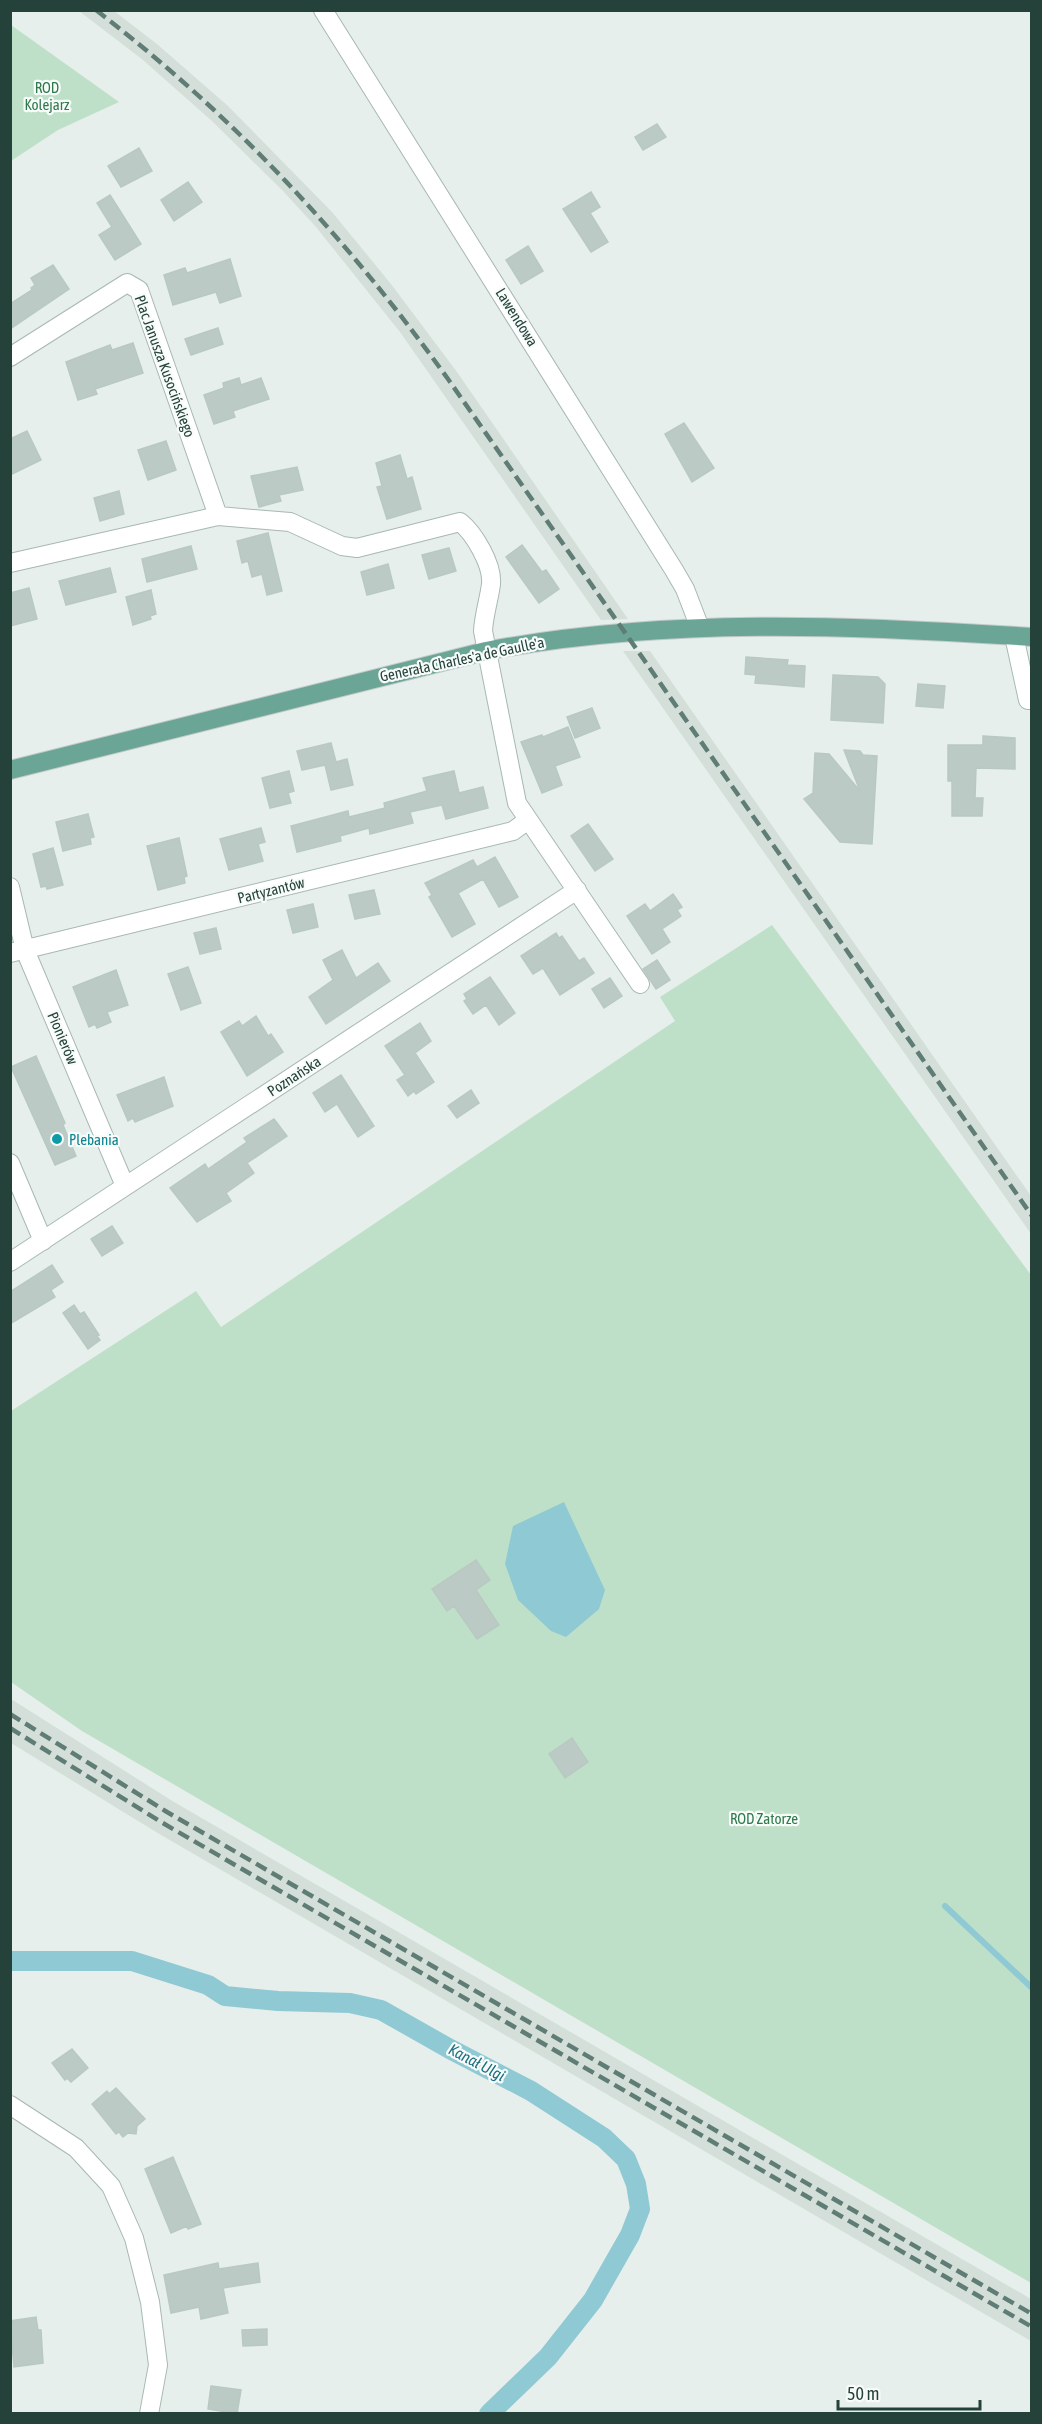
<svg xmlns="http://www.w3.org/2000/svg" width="1042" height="2424" font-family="'Asap Condensed',sans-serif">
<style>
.built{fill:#d4dfda}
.green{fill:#bfe0c8}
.water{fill:#8ec9d4}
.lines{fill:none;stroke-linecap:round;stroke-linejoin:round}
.stream{stroke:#8ec9d4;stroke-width:6}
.canal{stroke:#8ec9d4;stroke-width:20}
.building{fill:#bbcac4;stroke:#b8c9c2;stroke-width:1.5}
.minor-casing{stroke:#a8b8b2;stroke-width:20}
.major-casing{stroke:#c2cac8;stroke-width:20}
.minor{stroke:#fff;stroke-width:18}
.major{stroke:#6aa596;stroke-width:18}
.rail{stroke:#5f7d75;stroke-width:4.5;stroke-dasharray:12 6;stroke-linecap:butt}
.culture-dot{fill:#0f9aa8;stroke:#f7fbf9;stroke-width:2}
.labels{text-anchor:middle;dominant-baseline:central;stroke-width:4.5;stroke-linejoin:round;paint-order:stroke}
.park-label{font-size:15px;fill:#2d7a4b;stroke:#f7fbf9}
.street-label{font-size:15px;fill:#24423a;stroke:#f7fbf9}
.culture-label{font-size:15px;fill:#0d838f;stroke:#f7fbf9;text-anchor:start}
.water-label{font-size:16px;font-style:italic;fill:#1c6f80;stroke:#f7fbf9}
</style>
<rect width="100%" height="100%" fill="#e6efeb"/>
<path class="built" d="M79,11H114L157,44L228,106L332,212L391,284L457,372L628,619L601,620L400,332L316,227L283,191L213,122L143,60Z
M623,651H650L1031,1196V1234Z
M11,1699L174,1802L1031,2299V2341L156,1832L11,1743Z"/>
<path class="green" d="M11,25L119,102L58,130L11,161Z
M772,925L1031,1275V2283L82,1731L11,1682V1411L196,1291L221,1327L675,1021L660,997Z"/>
<path class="water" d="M564,1502L605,1590L599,1609L566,1637L551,1631L518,1600L505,1564L513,1526Z"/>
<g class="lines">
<path class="stream" d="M945,1906L1032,1988"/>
<path class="canal" d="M10,1961H132L208,1985L225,1996L278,2001L350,2003L381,2010L450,2049L531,2091L604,2138L626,2159L636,2184L640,2209L630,2235L593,2300L548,2357L489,2414"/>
</g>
<path class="building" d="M657,124L666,137L643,150L635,137Z
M139,148L152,171L121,187L108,166Z
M188,182L202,202L174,221L161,200Z
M591,192L600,207L590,213L608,242L591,252L563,209Z
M110,195L141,244L115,260L99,235L112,227L97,203Z
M528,246L543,271L521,284L506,260Z
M230,259L241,296L220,303L216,292L173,305L164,275L185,268L187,273Z
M53,265L69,289L10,329V304L32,290L31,288L35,285L31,278Z
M218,328L223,344L191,355L185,339Z
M133,343L143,373L95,389L97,394L78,400L66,362L110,345L112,350Z
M239,378L241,385L261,378L269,399L233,411L235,417L214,424L204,395L224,388L223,383Z
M684,423L714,468L692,482L665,434Z
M27,431L41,460L10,475V439Z
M166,441L176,470L148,480L138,450Z
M400,455L407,479L412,477L421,509L387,519L377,487L382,486L376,463Z
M297,467L303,490L279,495L281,501L259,507L251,476Z
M119,491L124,514L100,521L94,498Z
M268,533L282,591L267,595L262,574L252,577L248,561L242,563L237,541Z
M522,545L542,572L546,570L559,589L539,603L506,557Z
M191,546L197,569L147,582L142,559Z
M449,548L456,571L429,579L422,555Z
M388,564L394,588L367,595L361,572Z
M110,568L116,592L66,605L59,581Z
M29,588L37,619L10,626V593Z
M151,590L156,614L150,616L151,619L133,625L126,597Z
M746,657L788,660L787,665L805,666L804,687L755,683L756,675L745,674Z
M833,675L878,677L885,684L883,723L831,720Z
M918,684L945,686L943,708L916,706Z
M592,708L600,728L575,738L567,717Z
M568,727L580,757L555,766L562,785L542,793L521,742L542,735L543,737Z
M983,736L1015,738V769L976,768L975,798H983L982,816H952V781H948V745H983Z
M331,743L336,762L347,759L353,785L331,790L325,765L302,770L297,751Z
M844,750L860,751L863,755L877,756L872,844L840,842L804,799L813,793L815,753L829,754L860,791Z
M289,771L294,791L288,793L291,803L270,808L262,778Z
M454,771L459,793L483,787L488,808L446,819L442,805L410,812L413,823L370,834L369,828L340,836L341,841L297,852L291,826L348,811L349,817L385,808L384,803L427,791L423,778Z
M88,814L94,837L90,838L91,844L63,851L56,822Z
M588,824L613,859L595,871L571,836Z
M261,828L265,842L258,844L263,861L229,870L220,839Z
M179,838L187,876L184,877L185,883L158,890L147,846Z
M53,848L63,885L47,889L46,886L41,887L33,854Z
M495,857L518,897L499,907L483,879L458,893L475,924L452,937L429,897L432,895L425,883L473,860L477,867Z
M374,890L380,914L355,919L349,895Z
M673,894L682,907L677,910L681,916L662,929L670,942L652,954L627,916L645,904L650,911Z
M313,904L318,927L293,933L287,910Z
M216,928L221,949L200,954L194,933Z
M556,933L559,938L562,936L579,961L584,958L594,973L560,995L543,968L533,974L521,956Z
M342,950L356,978L378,963L390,981L326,1024L309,997L333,980L323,960Z
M657,960L670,980L656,989L643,969Z
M188,967L201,1003L181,1010L168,974Z
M116,970L128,1005L107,1012L111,1022L97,1028L95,1024L89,1027L73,987Z
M490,977L515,1013L499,1025L486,1005L473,1014L464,1001L467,999L464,994Z
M610,978L622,996L604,1008L592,989Z
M256,1016L268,1036L271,1034L283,1052L247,1076L221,1032L239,1021L242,1026Z
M420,1023L431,1041L415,1053L434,1082L416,1094L414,1091L408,1096L397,1080L405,1075L385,1046Z
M36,1056L65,1123L63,1125L76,1156L55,1165L11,1067Z
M341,1075L374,1126L358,1137L337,1104L325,1112L313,1093Z
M164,1077L173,1106L135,1122L133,1118L128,1121L117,1095Z
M471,1090L479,1103L457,1118L448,1106Z
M274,1119L287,1136L247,1163L254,1173L226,1193L231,1201L197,1222L170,1188L205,1164L208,1169L247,1142L244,1138Z
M112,1226L123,1243L102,1256L91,1239Z
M52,1265L63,1282L51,1290L55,1297L10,1324V1292Z
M74,1305L80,1314L84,1312L99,1335L97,1336L100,1340L88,1349L63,1313Z
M476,1560L490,1580L476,1590L499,1625L477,1639L454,1606L447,1611L432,1589Z
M572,1738L588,1762L565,1778L549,1754Z
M72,2049L88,2068L71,2082L67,2078L65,2080L52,2063Z
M116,2088L145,2119L137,2126L136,2134L128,2133L123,2137L119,2132L116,2134L92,2104L107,2091L109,2094Z
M173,2157L201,2224L188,2229L187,2226L171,2233L145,2169Z
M218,2263L219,2269L258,2263L260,2282L223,2288L228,2313L201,2319L199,2307L171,2313L164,2275Z
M36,2317L38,2330H41L43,2363L14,2367L10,2321Z
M267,2329V2345L243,2346L242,2330Z
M211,2386L241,2390L237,2414L208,2409Z"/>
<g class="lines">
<g class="minor-casing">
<path id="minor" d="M323,10L674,570L685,589L700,628
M10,357L127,283L139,290L218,516
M10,563L218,516L290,522L342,546L357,548L460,522C474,533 493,565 491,584C489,600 484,614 483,631L517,803L640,984
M1014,636L1028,700H1032
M10,887L25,950L125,1186
M10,953L513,831L528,820
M10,1163L43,1241
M10,1262L577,890
M10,2105L76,2148L111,2186L134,2238L150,2302L158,2365L149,2414"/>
</g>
<g class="major-casing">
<path id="major" d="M10,770L486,651C666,617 850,625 1032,637"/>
</g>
<use href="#minor" class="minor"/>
<use href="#major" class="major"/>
<path class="rail" d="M96,10C236,118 345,236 448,379L1032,1216
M10,1714L167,1812L1032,2314
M10,1728L161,1822L1032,2327"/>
</g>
<circle class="culture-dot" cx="57" cy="1139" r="6"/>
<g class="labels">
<g class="park-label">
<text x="47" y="87">ROD<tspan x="47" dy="17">Kolejarz</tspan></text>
<text x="764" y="1818">ROD Zatorze</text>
</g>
<g class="street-label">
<text transform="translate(517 317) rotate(58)">Lawendowa</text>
<text transform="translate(165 366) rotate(70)">Plac Janusza Kusocińskiego</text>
<text transform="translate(462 659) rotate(-12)">Generała Charles'a de Gaulle'a</text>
<text transform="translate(271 890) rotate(-14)">Partyzantów</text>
<text transform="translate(63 1038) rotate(67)">Pionierów</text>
<text transform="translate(294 1076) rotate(-33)">Poznańska</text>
</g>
<g class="culture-label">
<text x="69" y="1139">Plebania</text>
</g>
<g class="water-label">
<text transform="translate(477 2062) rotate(28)">Kanał Ulgi</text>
</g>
</g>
<rect width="1042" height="2424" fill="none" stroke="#24423a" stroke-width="24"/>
<path d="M838 2400v9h142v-9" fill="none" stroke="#24423a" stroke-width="3"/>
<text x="847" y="2400" font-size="18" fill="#24423a" stroke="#f7fbf9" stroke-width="4.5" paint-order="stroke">50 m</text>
</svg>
